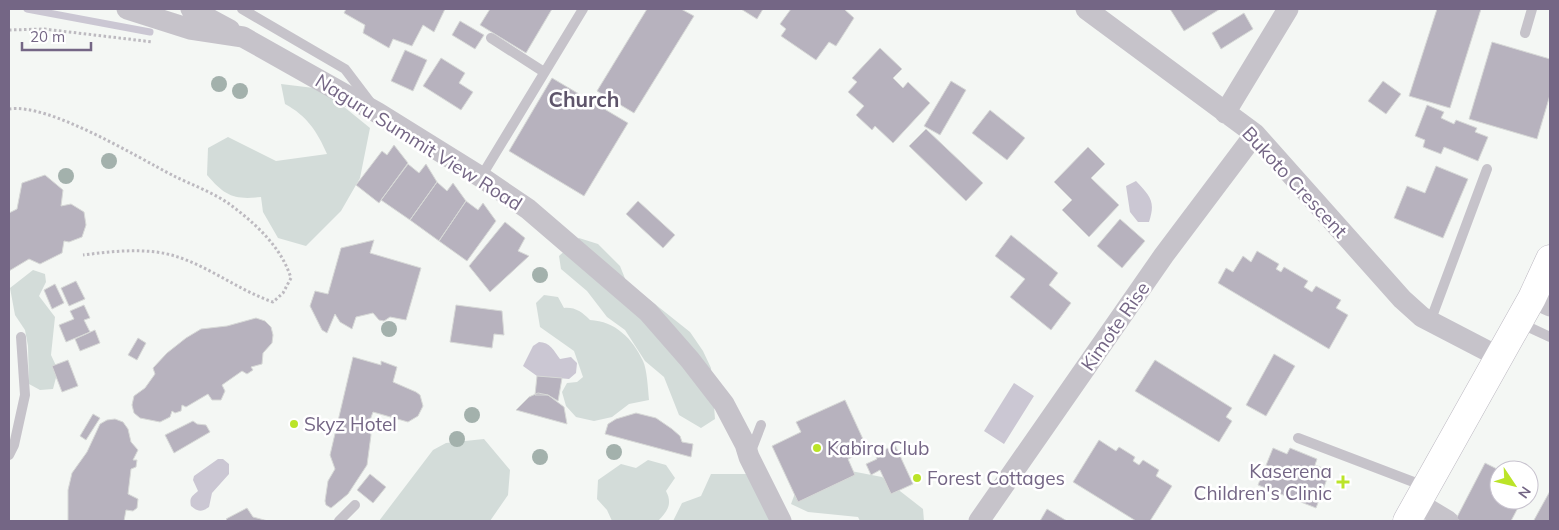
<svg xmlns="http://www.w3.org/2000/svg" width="1559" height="530" font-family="Mulish,sans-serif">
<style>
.green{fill:#d3dcd9}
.water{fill:#cbc7d3}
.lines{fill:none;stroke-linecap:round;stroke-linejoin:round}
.stream{stroke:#cbc7d3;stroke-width:7}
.building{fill:#b7b2be;stroke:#d7d9d7}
.secondary-casing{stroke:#bbb7c0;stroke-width:29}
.path{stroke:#bdbac0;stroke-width:3;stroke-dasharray:2.5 2.5;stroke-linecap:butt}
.service{stroke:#c6c3ca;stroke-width:10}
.minor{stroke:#c6c3ca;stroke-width:21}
.secondary{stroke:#fff;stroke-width:28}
.tree{fill:#a3b1ac}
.poi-dot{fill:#bbe428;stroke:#fff;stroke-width:2}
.labels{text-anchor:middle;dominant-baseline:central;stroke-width:5;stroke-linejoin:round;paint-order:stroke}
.street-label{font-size:19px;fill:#746685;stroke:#fff}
.poi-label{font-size:19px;fill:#746685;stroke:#fff;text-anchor:start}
.quarter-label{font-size:21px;font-weight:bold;fill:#5e546a;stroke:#fff}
</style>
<rect width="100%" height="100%" fill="#f4f7f4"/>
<path class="green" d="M281,84L322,89L370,128L360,178L341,211L306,246L278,238L263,212L261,197C234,200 225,196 207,175L208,148L228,137L276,161L327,154C317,131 307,116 285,104Z
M579,238L598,244L620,266L626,281L690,332L703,351L711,368L715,419L701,428L679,415L664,377L645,361L625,330L607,317L587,291L561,269L559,256Z
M33,270L45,274L46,282L39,296L55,317L51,355L58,370L53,389L40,390L29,384L28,346L25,330L15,315L10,288Z
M544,295L558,297L564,308C575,307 582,312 590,320C615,321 633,339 643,361C647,369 648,389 649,400L629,404L612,417L594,421L576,417L566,406L562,392L567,383L577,382L583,377L574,351L540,327L536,303Z
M484,439L510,470L508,495L490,521H379L433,450L446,443Z
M648,460L666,465L675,478L666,491C673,504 667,512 658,521H612L607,510L597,499L598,480L621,464L636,468Z
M830,467L882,477L923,509L924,521H860L858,517L808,512L791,504L800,480Z
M711,474H746L777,521H673L682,503L701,496Z"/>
<path class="water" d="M1136,181C1150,196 1156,201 1149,222H1138L1130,212L1126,186Z
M539,342C550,342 554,351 560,359L571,357L577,363L576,373L569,379L537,376L523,366L533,346Z
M1014,383L1034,396L1004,444L984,431Z
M218,459H223L229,464V474L212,493L209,507C202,512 198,512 191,506C189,498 192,496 198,491L193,480L194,476Z"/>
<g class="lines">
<path class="stream" d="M27,9L150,32"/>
</g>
<path class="building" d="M346,9H445L434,32L423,25L412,46L393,39L389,48L363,33L365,25L344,13Z
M490,9H552L526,53L480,25Z
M647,9H681L694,16L634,113L597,91Z
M741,9H763L757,19Z
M791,9H844L854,18L836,46L829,42L816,60L781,36L786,29L780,24Z
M1170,9H1220L1184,31Z
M1437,9H1481L1450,108L1409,96Z
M1244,13L1253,29L1221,49L1212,33Z
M460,21L484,35L475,49L452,35Z
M1492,42L1550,59V95L1537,139L1469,119Z
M880,48L902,69L893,78L903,88L908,82L930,103L893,143L875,126L872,130L856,115L864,106L848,92L857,82L852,78Z
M405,50L427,60L413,91L391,81Z
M441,58L465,73L459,83L473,92L461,110L423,86Z
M552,78L628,123L584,196L509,151Z
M951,81L966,90L940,135L924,126Z
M1383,81L1401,94L1386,114L1368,101Z
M1427,105L1444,112L1441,118L1454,124L1456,120L1477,128L1475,132L1488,137L1478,161L1444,147L1441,154L1423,147L1425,140L1415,136Z
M990,110L1025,138L1007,160L972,133Z
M926,129L983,183L966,201L909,146Z
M394,145L408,163L379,203L356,185L382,151L387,155Z
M1088,147L1105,164L1091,178L1119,205L1089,237L1062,210L1072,200L1054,182Z
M408,164L419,173L426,164L437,182L410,220L381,200Z
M1436,166L1468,179L1443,238L1394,218L1407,186L1425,193Z
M45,175L63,190L61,206L71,204L84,212L86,225L82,237L69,242L64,241L62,253L40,264L29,259L9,271V213L17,209L22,183Z
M437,182L447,191L453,183L466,201L439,241L410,220Z
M466,201L478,210L483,203L496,221L467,261L439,241Z
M638,201L675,235L663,248L626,214Z
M1120,219L1145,241L1122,268L1097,246Z
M505,222L525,238L518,251L529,256L490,292L469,266Z
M1011,235L1058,273L1049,285L1071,303L1051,330L1010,297L1025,279L995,256Z
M374,240L370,253L421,268L406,320L390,317L384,321L379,320L373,313L356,317L352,329L340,322L335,314L327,333L322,330L310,306L315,291L328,294L341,248Z
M1257,251L1279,264L1276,269L1281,272L1284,267L1308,281L1304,287L1312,292L1316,286L1341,300L1336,308L1348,315L1329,349L1218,283L1226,268L1233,272L1243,256L1251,262Z
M76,281L85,299L69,306L61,288Z
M55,284L64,303L52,309L44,290Z
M84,305L90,318L84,320L90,332L66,342L59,325L74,319L70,311Z
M456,305L502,311L504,335L494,334L492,348L450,342Z
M256,318L265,321L271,327L273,335L272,343L263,353L262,364L251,367L253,370L247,374L242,371L222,385L225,391L221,400H212L208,394L186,407L182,405L181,411L175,413L172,411L170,417L160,422L140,418L134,413L132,405L134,396L145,388L155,374L153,368L167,353L186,338L201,329L227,326Z
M95,330L100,343L80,351L75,339Z
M138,338L146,343L137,360L128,355Z
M1274,354L1295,366L1266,416L1246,405Z
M353,357L381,365V361L397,367L393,382L416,392L420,395L423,406L418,416L408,422L373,412L369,423L371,435L367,465L348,494L331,508L326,505L325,501L328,481L335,469L330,455Z
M68,360L78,386L62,392L52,366Z
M1155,360L1232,408L1226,417L1232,421L1219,442L1135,391Z
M537,376L562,378L558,401L548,395H535Z
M538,393L548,395L564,407L567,424L516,410L529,397Z
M845,400L868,450L848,459L855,475L798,502L772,446L801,432L796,422Z
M636,413L656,418L672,429L680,436L682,442L693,444L691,457L605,434L608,424L616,419Z
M93,414L100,418L86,440L80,436Z
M115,419L123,422L128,429L131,442L138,450L133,460H137L136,467L131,469L128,494L138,499L137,508L133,511L126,510L124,521H68V490L72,473L87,452L100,424L107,420Z
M193,421L197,424L206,425L210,432L174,453L165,435Z
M1099,440L1116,451L1119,447L1135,457L1133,461L1139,465L1143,460L1159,470L1156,476L1172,486L1150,521H1136L1073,482Z
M895,445L913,484L891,494L880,470L871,475L866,464L877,459L875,454Z
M1273,448L1287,454L1290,448L1317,459L1315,465L1330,471L1316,508L1258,485Z
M1485,463L1499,470V500H1522L1511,521H1461L1456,519Z
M370,474L386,487L373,503L357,490Z
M1550,491V521H1536L1534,520Z
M247,508L253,517L268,521H228L226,519Z
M1047,509L1067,521H1040Z"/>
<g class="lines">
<g class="secondary-casing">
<path id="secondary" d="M1407,521L1532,298L1550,259"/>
</g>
<path class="path" d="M9,30L44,29L153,42
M9,109C49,103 135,156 174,176C192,185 215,193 232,206C257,225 281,247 291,278L283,293L273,302C234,289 198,257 156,252C132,249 107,252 83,255"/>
<path class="service" d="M242,9L345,69L370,102
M1525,33L1532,9
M491,38L544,72
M481,177L583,9
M1430,322L1487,169
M1520,323L1550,337
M1298,438L1424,486
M751,451L761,425
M9,455L14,445L25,395L21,337
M339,521L355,505"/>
<path class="minor" d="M127,9L190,29L243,37L378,113L481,177L528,209L648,312L690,360L724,404L745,444L749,457L781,521
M191,9L230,30
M1086,9L1255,134L1402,299L1422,317L1499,357
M1225,113L1288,9
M1532,298L1550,306
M1418,503L1448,521
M979,521L1164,255L1255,134"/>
<use href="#secondary" class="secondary"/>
</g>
<g class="tree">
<circle cx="219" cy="84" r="8"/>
<circle cx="240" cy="91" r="8"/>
<circle cx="109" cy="161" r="8"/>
<circle cx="66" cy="176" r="8"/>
<circle cx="540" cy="275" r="8"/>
<circle cx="389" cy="329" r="8"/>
<circle cx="472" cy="415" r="8"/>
<circle cx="457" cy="439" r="8"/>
<circle cx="614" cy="452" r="8"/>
<circle cx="540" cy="457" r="8"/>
</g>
<g class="poi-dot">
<circle cx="294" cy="424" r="5"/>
<circle cx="817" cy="448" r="5"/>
<circle cx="917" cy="478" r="5"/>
<path d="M1340.5 474.5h5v5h5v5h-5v5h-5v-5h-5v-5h5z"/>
</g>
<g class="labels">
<g class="street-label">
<text transform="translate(419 142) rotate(32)">Naguru Summit View Road</text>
<text transform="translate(1295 182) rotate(47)">Bukoto Crescent</text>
<text transform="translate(1115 326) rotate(-55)">Kimote Rise</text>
</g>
<g class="poi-label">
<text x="304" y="424">Skyz Hotel</text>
<text x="827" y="448">Kabira Club</text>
<text x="1332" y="471" text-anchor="end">Kaserena<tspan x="1332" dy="22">Children's Clinic</tspan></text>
<text x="927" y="478">Forest Cottages</text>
</g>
<g class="quarter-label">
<text x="584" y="99">Church</text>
</g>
</g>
<rect width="1559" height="530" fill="none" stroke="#746685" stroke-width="20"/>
<g transform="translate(1514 485) rotate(125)"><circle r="24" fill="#ffffff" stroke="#c7c2ce"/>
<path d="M0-4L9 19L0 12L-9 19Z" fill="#bbe428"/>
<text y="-8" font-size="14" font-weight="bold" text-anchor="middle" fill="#746685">N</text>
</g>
<path d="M22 42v8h69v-8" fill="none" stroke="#746685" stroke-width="2.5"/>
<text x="30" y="42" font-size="15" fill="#746685" stroke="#ffffff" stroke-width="4" paint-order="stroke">20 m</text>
</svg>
